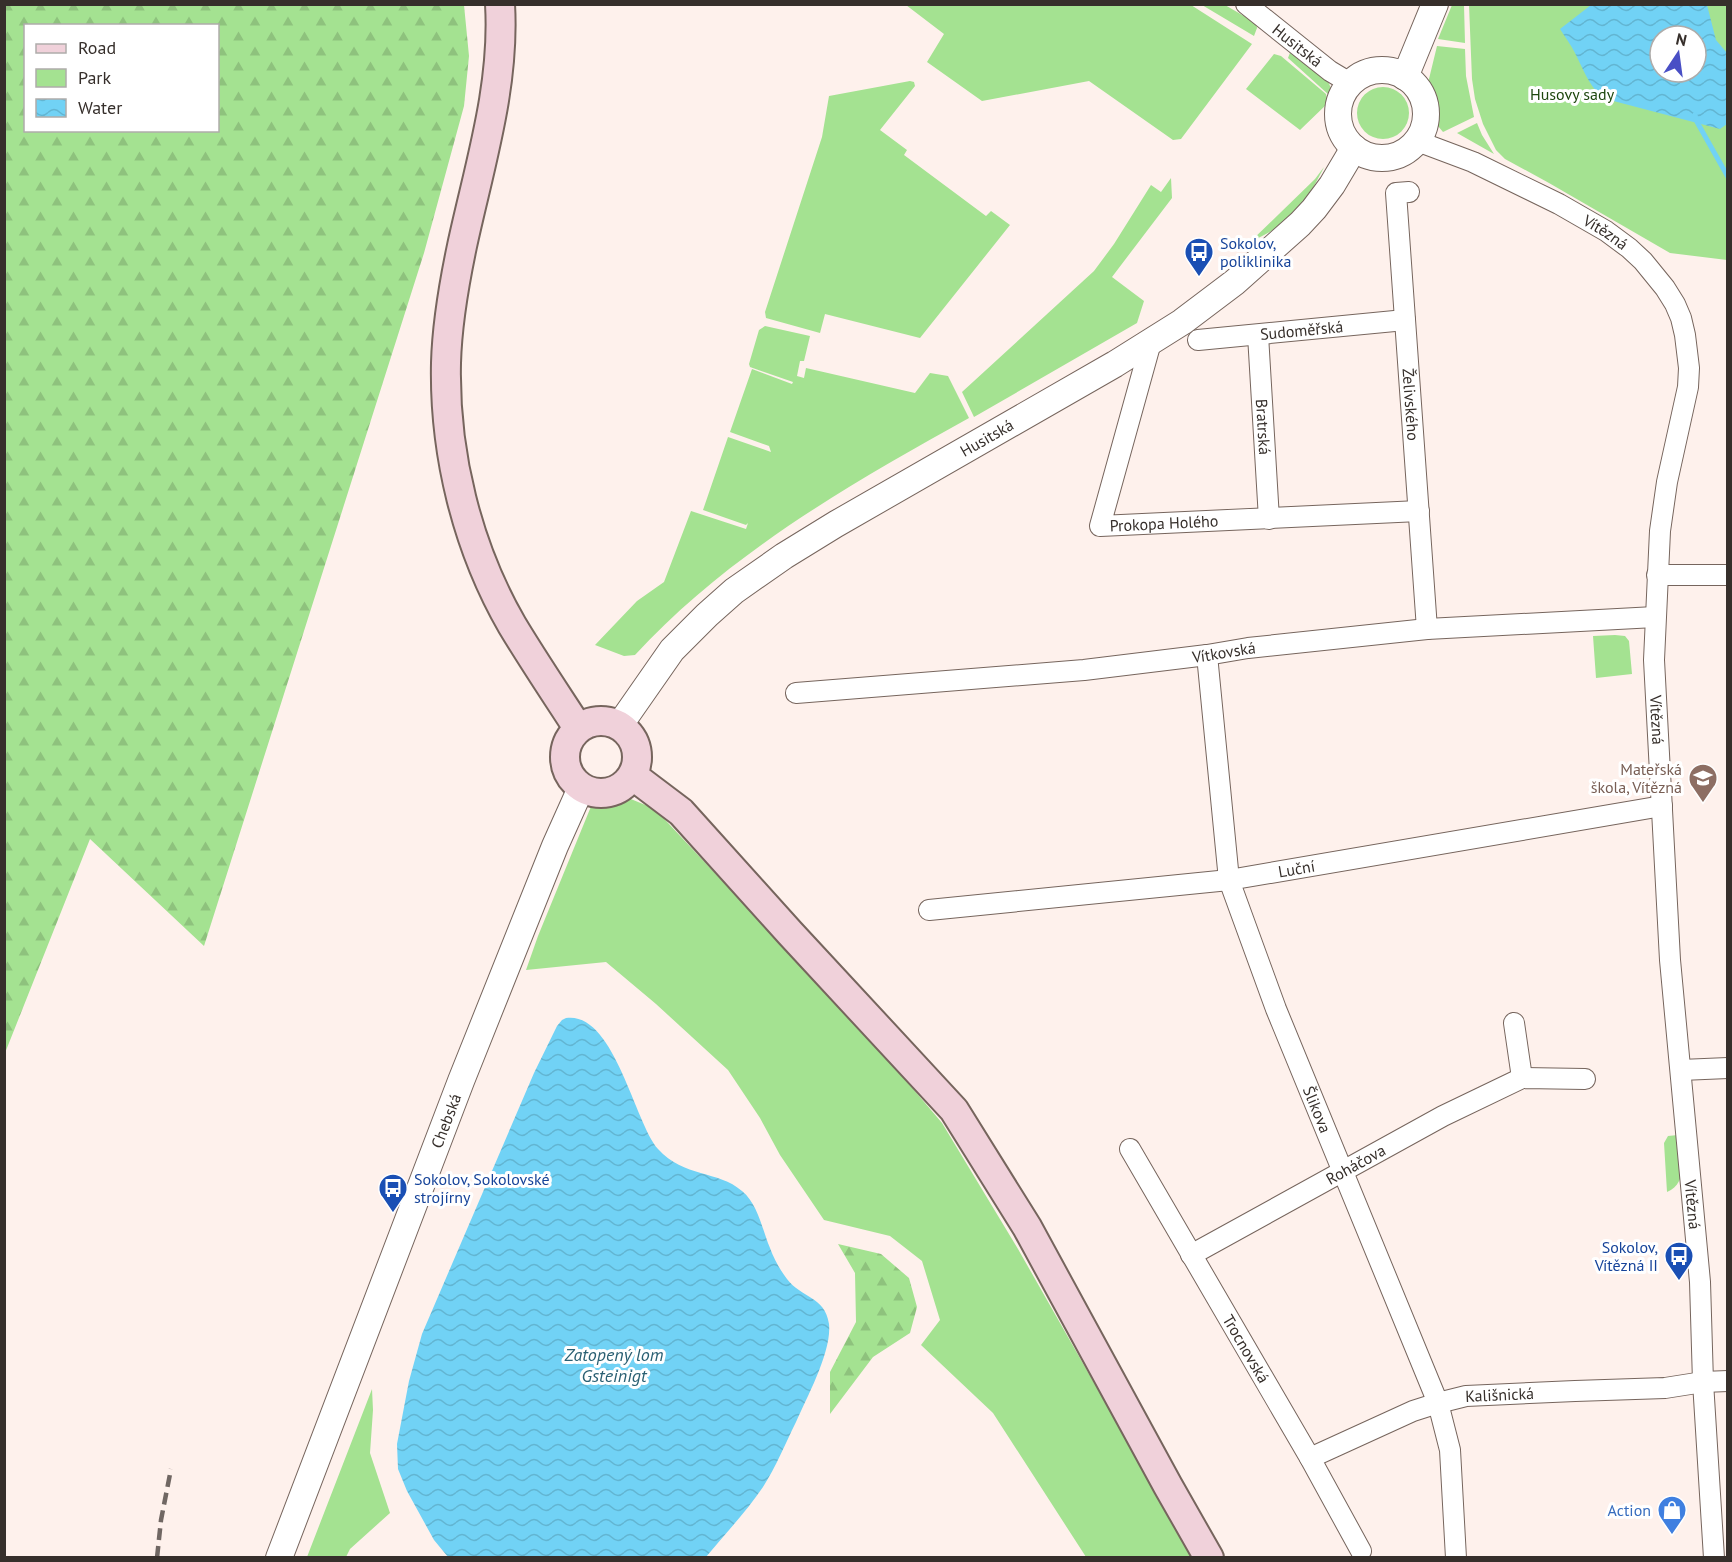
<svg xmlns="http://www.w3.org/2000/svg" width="1732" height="1562" font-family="'PT Sans',sans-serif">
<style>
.green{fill:#a4e291;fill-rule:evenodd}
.forest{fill:url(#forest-firs);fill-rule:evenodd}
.water{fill:url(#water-waves);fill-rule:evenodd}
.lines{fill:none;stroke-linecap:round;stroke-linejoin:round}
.stream{stroke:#71d2f5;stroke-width:5}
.minor-casing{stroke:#76655d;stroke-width:22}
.tertiary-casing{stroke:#76655d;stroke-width:28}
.secondary-casing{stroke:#76655d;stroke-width:32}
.minor{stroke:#fff;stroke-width:20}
.tertiary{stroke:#fff;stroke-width:26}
.secondary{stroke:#f0d1da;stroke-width:28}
.rail{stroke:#706763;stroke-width:4.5;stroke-dasharray:12 6;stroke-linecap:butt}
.labels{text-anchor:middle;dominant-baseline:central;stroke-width:6;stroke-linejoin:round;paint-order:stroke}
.street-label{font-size:16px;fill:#362f2b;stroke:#fff}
.park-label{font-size:16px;fill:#1e470e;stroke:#fff}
.transit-label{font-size:16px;fill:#164399;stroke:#fff;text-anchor:start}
.education-label{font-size:16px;fill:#785e54;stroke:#fff;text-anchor:end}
.shop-label{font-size:16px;fill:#366cbe;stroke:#fff;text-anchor:end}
.water-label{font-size:18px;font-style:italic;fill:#295f72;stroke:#fff}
</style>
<defs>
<pattern id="forest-firs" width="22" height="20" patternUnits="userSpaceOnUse" patternTransform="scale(1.5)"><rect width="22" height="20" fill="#a4e291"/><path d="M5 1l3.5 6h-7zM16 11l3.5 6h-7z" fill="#8ec27d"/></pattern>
<pattern id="water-waves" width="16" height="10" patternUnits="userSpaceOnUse" patternTransform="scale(1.5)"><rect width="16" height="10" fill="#71d2f5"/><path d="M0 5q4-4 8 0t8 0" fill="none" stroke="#62b5d2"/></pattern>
</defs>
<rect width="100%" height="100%" fill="#fef1ec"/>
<path class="green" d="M906,5H1191L1252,44L1181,139L1173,140L1089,81L982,101L927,62L944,34Z
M1202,5H1225L1256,23L1257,28L1254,36Z
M1452,5H1464L1465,43L1438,39Z
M1469,5H1727V260L1670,253L1549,183L1505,159L1496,150L1483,124L1475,99L1472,79ZM1660,36H1696V72H1660Z
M1437,46L1465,49L1466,76L1474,117L1443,132L1438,126L1435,120L1428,83Z
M1291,50L1327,79L1333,93L1332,105L1329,95L1288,58Z
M1274,54L1281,56L1326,94L1328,103L1300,130L1246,89Z
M910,81L914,82L915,86L880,130L907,150L904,155L986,216L991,211L1010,225L920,338L825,314L820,333L766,318L765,312L822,137L829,96Z
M1357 113a26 26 0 1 1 52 0a26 26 0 1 1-52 0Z
M1477,123L1482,135L1494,154L1457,133Z
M1324,167C1313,189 1300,213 1278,227C1269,233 1259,237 1249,243L1315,179Z
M1171,178L1172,198L1112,277L1144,301L1137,323L974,417L962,392L1094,271L1114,244L1151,185L1161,192Z
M765,326L810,336L804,361H800L797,376L804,378L806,368L915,393L930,373L948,376L969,418C850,484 728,554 635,655L624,656L595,645L637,601L664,582L691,511L746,529L748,523L746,525L703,510L728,437L771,452L769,446L730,432L752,369L792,384L793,382L750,367L749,364L759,330Z
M1615,635L1625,636L1629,641L1632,674L1596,678L1593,636Z
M626,797L655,809L881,1051L942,1123L1018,1249L1193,1557H1086L993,1413L921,1345L940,1320L922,1261L890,1236L824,1220L780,1155L760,1118L728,1070L656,1004L606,962L526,970L538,936L592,804Z
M1678,1135C1680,1154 1690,1183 1667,1192L1664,1143L1668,1136Z
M372,1389L373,1410L370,1453L390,1513L350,1549L346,1557H307Z"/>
<path class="forest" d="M5,4L464,5L469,56L464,106L424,253L204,946L90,839L5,1053ZM26,26H218V130H26Z
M838,1244L881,1254L909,1278L917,1307L910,1333L873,1357L830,1414V1372L856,1322L855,1273Z"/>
<path class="water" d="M1591,5H1707L1716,40L1727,53V124L1720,129L1602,98C1588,83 1584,71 1575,53C1571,45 1565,37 1560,29ZM1660,36H1696V72H1660Z
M566,1018C614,1011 634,1121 658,1149C684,1178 718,1170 742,1191C758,1204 762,1229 770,1248C774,1259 780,1270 787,1279C801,1298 825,1296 829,1324C832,1351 807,1397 796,1422C785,1444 776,1467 763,1487C746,1512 725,1534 706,1557H448L434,1540L407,1491L398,1469L397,1444L409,1381L422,1334L534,1073L557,1026L562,1020Z"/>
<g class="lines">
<path class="stream" d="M1695,115L1697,122L1728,177"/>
<g class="minor-casing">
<g id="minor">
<path id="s1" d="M1246,4L1330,71L1350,83"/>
<path id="s2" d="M1417,141L1473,162L1559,204L1606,231L1629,248L1643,261L1665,288L1675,304L1681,318L1685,335L1689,368L1688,387L1667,482L1660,531L1654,660L1670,960L1700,1282L1703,1382L1714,1558"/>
<path id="s3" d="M1409,192L1396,193L1427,629"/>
<path id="s4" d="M1258,335L1269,519"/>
<path id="s5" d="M1198,340L1405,320"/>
<path id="s6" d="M1151,342L1100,526L1419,511"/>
<path d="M1657,575H1728"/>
<path id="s7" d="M1207,655L1229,880L1276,1009L1438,1403L1450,1450L1456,1558"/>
<path id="s8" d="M796,693L1084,670L1207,655L1248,648L1427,629L1655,617"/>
<path id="s9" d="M929,910L1229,880L1662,806"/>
<path d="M1514,1023L1522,1078"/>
<path d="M1681,1070L1728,1068"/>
<path id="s10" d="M1130,1149L1310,1458L1361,1551"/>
<path id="s11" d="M1191,1255L1443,1116L1522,1078L1585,1079"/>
<path id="s12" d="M1310,1458L1413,1411L1438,1403L1466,1396L1575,1391L1665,1388L1703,1382L1728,1381"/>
</g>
</g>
<g class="tertiary-casing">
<g id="tertiary">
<circle cx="1382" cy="114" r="44"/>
<path d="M1405,77L1435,4"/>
<path id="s13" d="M619,726L672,650L707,615L734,591L784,556L836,524L1115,364L1182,322L1235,282L1300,224L1314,209L1332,185L1354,148"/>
<path id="s14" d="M279,1558L461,1081L555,846L581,788"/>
</g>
</g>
<g class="secondary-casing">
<path id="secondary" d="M500,4C505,87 479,167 462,246C454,284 447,324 446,363C444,453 467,547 512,625C533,660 556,694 578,728
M565 757a36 36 0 1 1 72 0a36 36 0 1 1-72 0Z
M632,775L681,812L790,933L954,1110L1027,1227L1168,1486L1209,1558"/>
</g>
<use href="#minor" class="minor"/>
<use href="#tertiary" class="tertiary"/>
<use href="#secondary" class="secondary"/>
<path class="rail" d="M157,1558L161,1520L171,1469"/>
</g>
<defs>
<g id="bus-pin" transform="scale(1.5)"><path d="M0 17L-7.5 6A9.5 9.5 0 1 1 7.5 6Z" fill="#1a4fb4" stroke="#fff"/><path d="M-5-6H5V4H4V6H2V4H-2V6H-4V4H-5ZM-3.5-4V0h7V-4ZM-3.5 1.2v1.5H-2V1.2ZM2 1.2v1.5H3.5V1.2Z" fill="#fff"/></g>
<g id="school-pin" transform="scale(1.5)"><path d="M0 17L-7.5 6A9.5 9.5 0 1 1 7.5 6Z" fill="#8d6e63" stroke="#fff"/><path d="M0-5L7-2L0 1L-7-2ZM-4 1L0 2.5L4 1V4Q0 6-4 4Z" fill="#fff"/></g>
<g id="shop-pin" transform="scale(1.5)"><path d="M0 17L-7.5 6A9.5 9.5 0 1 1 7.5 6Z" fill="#3f7fe0" stroke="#fff"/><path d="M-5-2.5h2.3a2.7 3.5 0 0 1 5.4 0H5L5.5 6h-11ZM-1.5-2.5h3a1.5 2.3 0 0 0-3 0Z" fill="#fff"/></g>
</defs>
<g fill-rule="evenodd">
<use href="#bus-pin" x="1199" y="252"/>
<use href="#school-pin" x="1703" y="778"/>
<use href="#bus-pin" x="393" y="1188"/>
<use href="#bus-pin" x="1679" y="1256"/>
<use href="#shop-pin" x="1672" y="1510"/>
</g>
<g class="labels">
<g class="street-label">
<text stroke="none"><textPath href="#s1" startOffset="66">Husitská</textPath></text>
<text stroke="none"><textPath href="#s2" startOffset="210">Vítězná</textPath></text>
<text stroke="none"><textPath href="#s5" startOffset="104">Sudoměřská</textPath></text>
<text stroke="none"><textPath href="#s3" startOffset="225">Želivského</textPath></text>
<text stroke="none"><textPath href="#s4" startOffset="92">Bratrská</textPath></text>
<text stroke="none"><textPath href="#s13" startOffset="474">Husitská</textPath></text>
<text stroke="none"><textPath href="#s6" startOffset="255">Prokopa Holého</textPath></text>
<text stroke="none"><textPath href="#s8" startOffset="430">Vítkovská</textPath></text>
<text stroke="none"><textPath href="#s2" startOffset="732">Vítězná</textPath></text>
<text stroke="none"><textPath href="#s9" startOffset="370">Luční</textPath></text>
<text stroke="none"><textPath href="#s7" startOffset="472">Šlikova</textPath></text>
<text stroke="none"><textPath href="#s14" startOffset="468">Chebská</textPath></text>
<text stroke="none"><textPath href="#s11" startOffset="188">Roháčova</textPath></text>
<text stroke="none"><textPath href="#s2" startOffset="1218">Vítězná</textPath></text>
<text stroke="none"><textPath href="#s10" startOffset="231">Trocnovská</textPath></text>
<text stroke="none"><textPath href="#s12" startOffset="202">Kališnická</textPath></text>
</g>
<g class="park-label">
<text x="1572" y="94">Husovy sady</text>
</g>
<g class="transit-label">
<text x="1220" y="243">Sokolov,<tspan x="1220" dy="18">poliklinika</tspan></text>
<text x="414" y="1179">Sokolov, Sokolovské<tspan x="414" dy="18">strojírny</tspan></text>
<text x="1658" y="1247" text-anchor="end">Sokolov,<tspan x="1658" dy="18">Vítězná II</tspan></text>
</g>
<g class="education-label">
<text x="1682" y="769">Mateřská<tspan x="1682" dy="18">škola, Vítězná</tspan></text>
</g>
<g class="shop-label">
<text x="1651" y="1510">Action</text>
</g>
<g class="water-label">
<text x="614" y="1354">Zatopený lom<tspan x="614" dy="21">Gsteinigt</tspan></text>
</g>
</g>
<rect width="1732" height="1562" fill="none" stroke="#362f2b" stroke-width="12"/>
<rect x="24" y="24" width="195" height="108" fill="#ffffff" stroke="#afacaa" stroke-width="1.5"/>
<rect x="36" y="44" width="30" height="9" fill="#f0d1da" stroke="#afacaa" stroke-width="1.5"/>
<text x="78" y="54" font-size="18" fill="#362f2b">Road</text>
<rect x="36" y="69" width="30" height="18" fill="#a4e291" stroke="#afacaa" stroke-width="1.5"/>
<text x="78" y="84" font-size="18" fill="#362f2b">Park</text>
<rect x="36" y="99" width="30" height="18" fill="url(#water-waves)" stroke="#afacaa" stroke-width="1.5"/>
<text x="78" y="114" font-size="18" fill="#362f2b">Water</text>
<g transform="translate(1678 54) rotate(13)"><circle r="28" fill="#ffffff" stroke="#afacaa" stroke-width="1.5"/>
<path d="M0-4.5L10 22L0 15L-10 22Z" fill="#494fc5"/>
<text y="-9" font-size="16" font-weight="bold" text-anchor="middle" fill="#362f2b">N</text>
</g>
</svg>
